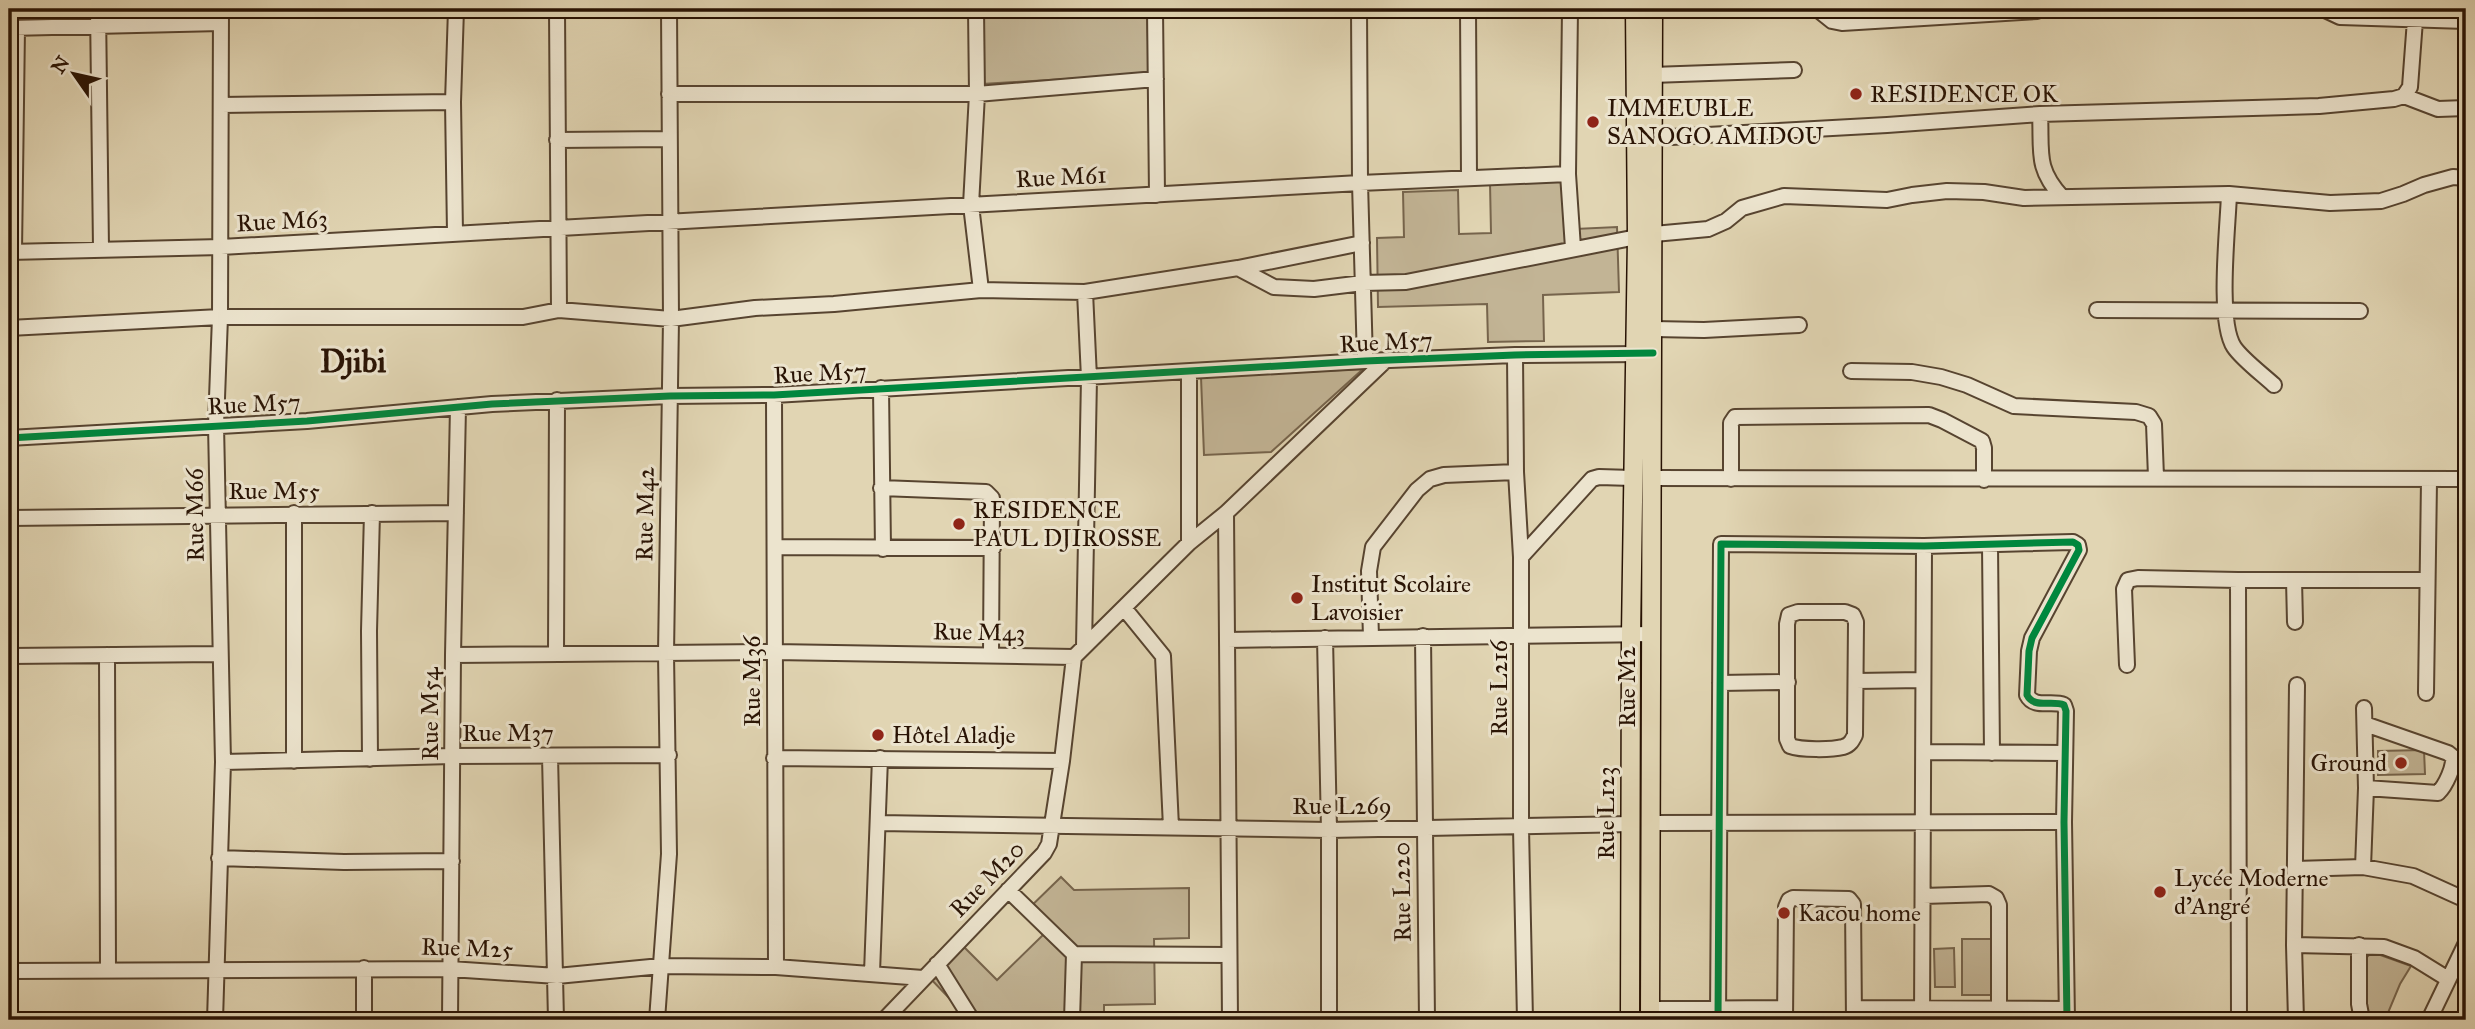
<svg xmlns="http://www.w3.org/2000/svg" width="2475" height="1029" font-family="'IM FELL Great Primer',serif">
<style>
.green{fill:#c2b495;stroke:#76644c;stroke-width:2}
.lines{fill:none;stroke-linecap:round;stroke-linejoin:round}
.minor-casing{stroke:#574430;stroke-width:18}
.major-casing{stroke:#291304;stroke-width:21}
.minor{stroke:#ece4ce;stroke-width:14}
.major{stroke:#e1d5b3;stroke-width:18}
.cycleway-casing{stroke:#ece4ce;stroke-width:11}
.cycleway{stroke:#00873e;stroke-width:7}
.poi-dot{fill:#8f2418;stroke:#ece4ce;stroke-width:2.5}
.labels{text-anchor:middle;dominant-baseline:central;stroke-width:6;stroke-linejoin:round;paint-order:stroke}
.poi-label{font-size:24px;fill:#291304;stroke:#ece4ce;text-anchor:start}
.street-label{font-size:24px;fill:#291304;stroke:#ece4ce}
.district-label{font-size:32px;font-weight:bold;fill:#291304;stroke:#ece4ce}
</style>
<rect width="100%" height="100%" fill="#e1d5b3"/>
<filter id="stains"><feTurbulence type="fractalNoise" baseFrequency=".00286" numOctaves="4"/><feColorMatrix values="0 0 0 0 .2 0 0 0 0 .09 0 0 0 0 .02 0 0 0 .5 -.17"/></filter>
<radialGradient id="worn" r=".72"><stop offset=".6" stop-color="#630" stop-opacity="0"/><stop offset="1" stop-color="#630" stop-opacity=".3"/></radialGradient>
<path class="green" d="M982,9H1147L1149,74L982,84Z
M1573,180L1575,229L1617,227L1619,292L1543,295L1544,341L1488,342L1487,304L1378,307L1377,238L1404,237L1403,192L1458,190L1459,234L1491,233L1490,183Z
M1363,369L1271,452L1204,455L1201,377Z
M2424,750L2425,774L2378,775V751Z
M1061,877L1074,890L1189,888V938L1154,939L1155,1004L1104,1005V1020H970L928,976L961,944L997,980L1043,935L1023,914Z
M1962,939H1992L1991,995H1962Z
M1954,948L1955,987H1935L1934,949Z
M2372,952L2411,966L2400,984L2385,1020H2366L2365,959Z"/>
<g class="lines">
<g class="minor-casing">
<path id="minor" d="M98,9L101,249
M557,9L559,310
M976,9L977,94L971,205L981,290
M1155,9L1157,195
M1359,9L1360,183L1365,361
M1468,9L1469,178
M1570,9L1568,174L1573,248
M1817,9L1832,21L1842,23L2037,11L2040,9
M2323,9L2340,17L2466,21
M10,28L221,23
M1652,75L1794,70
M669,94H977L1156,79
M2404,96L2438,109L2466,108
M221,105L453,102
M2040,114C2042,151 2035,168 2062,197
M1653,138L1887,125L2040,114L2319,106L2394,99L2404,96L2410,87L2415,20
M557,140L669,139
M2229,194C2228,227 2217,321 2234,347C2242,359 2262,374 2274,385
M455,233L453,102L456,9
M1654,234L1708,229L1726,221L1742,208L1784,196L1887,200L1912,195L1947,191L1984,192L2024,198L2229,194L2330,203L2381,201L2403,194L2424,185L2453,177L2466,178
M14,251L17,28
M9,252L221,247L1360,183L1568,174
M1238,268L1274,287L1314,289L1363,283L1406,282L1637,237
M2097,310L2360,311
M9,328L220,317H523L559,310L671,319L755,308L834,304L981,290L1085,292L1238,268L1362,243
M1654,329L1704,330L1799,325
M1515,355L1516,472L1521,557V828L1525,1020
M1851,371L1912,372L1941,377L1967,385L2014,406L2136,412L2149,416L2154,424L2156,477
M1189,373V543
M881,388L883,549
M774,395L776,967
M9,438L307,421L492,404L670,396L774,395L1365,361L1515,355L1643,354
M1653,478L2466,479
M1731,479V423L1735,417L1929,415L1942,420L1982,441L1984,448V480
M881,488L986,492L992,498L991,654
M1226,513L1230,1020
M9,518L456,513
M1990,545L1992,753
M775,547L993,548
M1521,557L1592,479L1599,477L1632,478
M2294,580L2295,622
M1124,608L1163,656L1171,827
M1798,612H1845L1853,615L1856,622L1855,735C1852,741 1850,745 1843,747C1831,750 1801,750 1790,746L1787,739V624L1789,615Z
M1423,636L1427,1020
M1371,637L1369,571L1373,547L1417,490L1430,479L1444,475L1516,472
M1325,638L1329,830V1020
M1227,640L1652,634
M1084,647L1089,378L1085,292
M556,654L557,400
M107,655L108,971
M453,655L774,652L1074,657L1189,543L1226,513L1385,361
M9,656L219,654
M2127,665L2124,589L2128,580L2138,578L2238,580
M1856,681L1922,680
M1720,683L1788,682
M2426,693L2429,481
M2365,724L2448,753L2453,757C2454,767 2446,785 2438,793L2366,788
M1924,752L2065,753
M550,756L556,1020
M774,758L1062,761
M370,759L369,631L372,513
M294,761V513
M223,762L452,756L669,755
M879,823L1329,830L1631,824
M1650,823L2064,822
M219,858L344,862L452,861
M2363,867L2366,788L2364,708
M2295,869L2363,867L2413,876L2466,900
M1008,890L1074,954L1072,1020
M1923,896L1989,894L1996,898L1999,905V1009
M2294,945L2384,947L2414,958L2448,979
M2359,945V1004L2362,1020
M1074,954L1229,955
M937,964L972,1020
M9,971L450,969L557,976L661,966L776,967L923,978
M872,973L880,758
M1854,1008L2066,1009
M1650,1009L1785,1008
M215,1020L223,762L216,425L220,317L221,9
M364,1020V968
M450,1020L453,655L458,407
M657,1020L669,854L666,654L671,319L669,9
M884,1020L1044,853L1049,844L1062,761L1074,657
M1718,1020L1721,544L1924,546L2073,542L2078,545L2079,550L2032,638L2029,651L2027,695C2034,709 2052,700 2064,705L2066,711L2064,822L2067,1020
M1785,1020L1786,907L1789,900L1793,898L1849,899L1853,904L1854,1020
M1922,1020L1924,546
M2239,1020L2238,580H2426
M2296,1020L2294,945L2297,685
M2429,1020L2466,943"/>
</g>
<g class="major-casing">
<path id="major" d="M1630,1020L1631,634L1637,237L1635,9
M1650,1020L1653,9"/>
</g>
<use href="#minor" class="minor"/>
<use href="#major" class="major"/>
<g class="cycleway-casing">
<path id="cycleway" d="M9,438L307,421L492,404L670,396L774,395L1365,361L1515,355L1653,353
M1718,1020L1721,544L1924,546L2073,542L2078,545L2079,550L2032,638L2029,651L2027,695C2034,709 2052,700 2064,705L2066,711L2064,822L2067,1020"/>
</g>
<use href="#cycleway" class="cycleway"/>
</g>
<g class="poi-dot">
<circle cx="1856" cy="94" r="7"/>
<circle cx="1593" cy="122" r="7"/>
<circle cx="959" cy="524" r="7"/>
<circle cx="1297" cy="598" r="7"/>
<circle cx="878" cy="735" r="7"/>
<circle cx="2401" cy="763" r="7"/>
<circle cx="2160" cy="892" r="7"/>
<circle cx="1784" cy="913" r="7"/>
</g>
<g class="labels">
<g class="poi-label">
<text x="1870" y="94">RESIDENCE OK</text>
<text x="1607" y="108">IMMEUBLE<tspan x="1607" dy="28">SANOGO AMIDOU</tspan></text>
<text x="973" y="510">RESIDENCE<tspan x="973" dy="28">PAUL DJIROSSE</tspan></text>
<text x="1311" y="584">Institut Scolaire<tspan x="1311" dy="28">Lavoisier</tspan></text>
<text x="892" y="735">Hôtel Aladje</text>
<text x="2387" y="763" text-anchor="end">Ground</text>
<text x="2174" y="878">Lycée Moderne<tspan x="2174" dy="28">d'Angré</tspan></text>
<text x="1798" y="913">Kacou home</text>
</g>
<g class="street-label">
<text transform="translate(1061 177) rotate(-3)">Rue M61</text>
<text transform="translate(282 221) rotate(-3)">Rue M63</text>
<text transform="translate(1386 342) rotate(-3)">Rue M57</text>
<text transform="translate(820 373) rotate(-3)">Rue M57</text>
<text transform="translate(254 404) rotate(-3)">Rue M57</text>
<text x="274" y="491">Rue M55</text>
<text transform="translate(645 514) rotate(-89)">Rue M42</text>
<text transform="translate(195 515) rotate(-91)">Rue M66</text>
<text transform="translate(979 632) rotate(1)">Rue M43</text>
<text transform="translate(752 681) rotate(-90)">Rue M36</text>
<text transform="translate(1627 687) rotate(-90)">Rue M2</text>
<text transform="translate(1499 688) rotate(-90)">Rue L216</text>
<text transform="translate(430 714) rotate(-90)">Rue M54</text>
<text x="508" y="733">Rue M37</text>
<text x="1342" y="806">Rue L269</text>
<text transform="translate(1606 813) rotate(-90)">Rue L123</text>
<text transform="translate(987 879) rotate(-46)">Rue M20</text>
<text transform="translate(1402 892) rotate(-91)">Rue L220</text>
<text transform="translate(467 948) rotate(2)">Rue M25</text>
</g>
<g class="district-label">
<text x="353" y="361">Djibi</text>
</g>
</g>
<rect width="2475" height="1029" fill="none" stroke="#e1d5b3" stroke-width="35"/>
<rect x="10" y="10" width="2454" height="1008" fill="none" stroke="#291304" stroke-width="3.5"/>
<rect x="18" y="18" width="2440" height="994" fill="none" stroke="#291304" stroke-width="2"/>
<g transform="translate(74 74) rotate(304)" stroke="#ece4ce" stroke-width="5" paint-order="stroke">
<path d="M0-5L12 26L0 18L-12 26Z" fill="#291304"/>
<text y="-10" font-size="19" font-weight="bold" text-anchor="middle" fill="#291304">N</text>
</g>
<rect width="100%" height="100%" filter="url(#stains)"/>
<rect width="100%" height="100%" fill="url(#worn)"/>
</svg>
